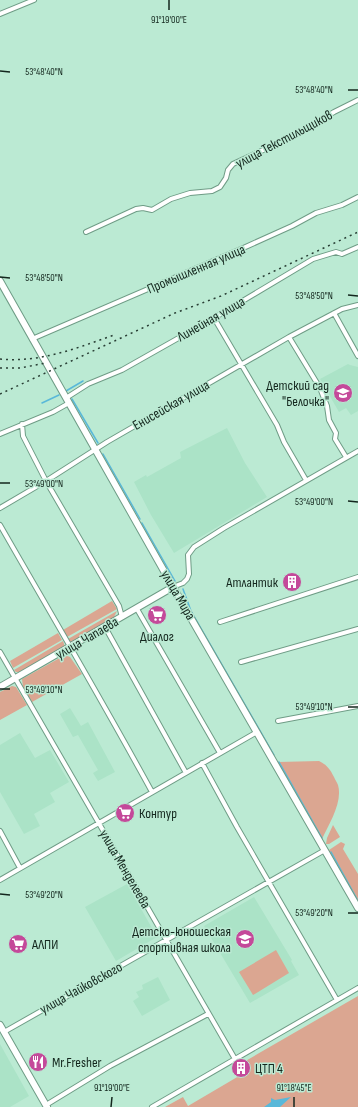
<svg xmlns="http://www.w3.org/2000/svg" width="358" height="1107" font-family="'Sofia Sans Condensed',sans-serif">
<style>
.built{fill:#abe3c7}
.green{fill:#dba691}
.water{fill:#59b8d9}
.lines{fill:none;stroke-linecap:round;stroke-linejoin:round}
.stream{stroke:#59b8d9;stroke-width:1.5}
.street-casing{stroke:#6f9c86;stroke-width:6}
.secondary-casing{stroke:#6f9c86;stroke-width:8}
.street{stroke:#fff;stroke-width:4}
.secondary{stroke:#fff;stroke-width:6}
.rail{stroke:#283e34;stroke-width:1.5;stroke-dasharray:2 4;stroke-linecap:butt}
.ticks{fill:none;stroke:#14271e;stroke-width:1.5}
.labels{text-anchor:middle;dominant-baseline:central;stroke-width:3;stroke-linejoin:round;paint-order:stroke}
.street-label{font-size:14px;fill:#14271e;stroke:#bbead3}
.poi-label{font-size:14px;fill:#14271e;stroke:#bbead3;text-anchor:start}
.ticks-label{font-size:10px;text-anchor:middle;fill:#14271e;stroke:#bbead3;stroke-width:3;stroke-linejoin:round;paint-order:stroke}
</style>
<rect width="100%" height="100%" fill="#bbead3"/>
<path class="built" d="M348,364L350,365L358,367V411L351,415L346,408L339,412L320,379Z
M227,428L245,463L267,497L174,553L151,515L134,482L146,475L147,477L181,458L180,452Z
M70,708L81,726L88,722L115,772L98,781L93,773L98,770L78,735L73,737L60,714Z
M20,733L35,758L50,750L69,782L50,793L55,802L34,814L40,826L24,834L0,792V745Z
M127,884L157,937L116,961L85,907Z
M254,897L292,960L291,961L299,975L250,1003L204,926Z
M158,977L170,1000L142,1016L133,1001L139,997L136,992L143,989L142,985Z
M0,1044L29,1096L10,1107H0Z"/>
<path class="green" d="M112,601L117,609L67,637L63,630Z
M117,611L113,619L73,642H70L68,639Z
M58,633L62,640L13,668L10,661Z
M63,641L65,647L19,672H16L14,670Z
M65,655L70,657L82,674L32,702L23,687L22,679Z
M12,686L16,687L27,705L0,720V692Z
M319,761C327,765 330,769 334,777C335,780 337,782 338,785C343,802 329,824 322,839L278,762Z
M333,825L340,837L329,844H326L327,838Z
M341,842L345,844L343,849L358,874V901L329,850Z
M276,950L289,973L253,995L239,972Z
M358,996V1107H165L183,1097L188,1106L239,1076L235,1067Z"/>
<path class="water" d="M291,1097L280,1107H264L271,1102V1098L275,1100Z"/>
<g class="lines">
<path class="stream" d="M66,391L83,381
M72,399L98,443
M42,403L59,395
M103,454L140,519
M142,523L175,581
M183,589L191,611L274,755
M279,762L322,838
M331,852L357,899"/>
<g class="street-casing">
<path id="street" d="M0,14L34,0
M86,232L136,209L143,208L152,210L171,199L190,193L212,191L220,187L226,178L228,170L233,164L298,134L334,112L358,100
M334,313L358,356
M214,318L277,425L284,442L306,480
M289,337L320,388L327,406L329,420L336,433L335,439L346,457
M32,339L241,249L292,226L316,213L342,205L358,197
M66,398L88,384L122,370L214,318L313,259L336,252L342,254L358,247
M22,424L23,436L46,481L119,606L122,617
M0,434L53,412L69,403
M0,508L46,481L107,442L289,337L342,309L358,305
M0,525C51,614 103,702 152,792
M173,587L183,583L187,579L189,574L188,555L194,547L224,528L358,451
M137,609L220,753
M220,622L358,577
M105,627L186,773
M0,652L235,1059
M241,662L358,629
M278,721L358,706
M202,763L237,827L337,1000
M0,831L20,868
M0,880L257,732
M4,1032L325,850
M46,1105L110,1066L208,1014
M152,1107L358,988"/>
</g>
<g class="secondary-casing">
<path id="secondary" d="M0,281L173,587L358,908
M0,687L173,587
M0,1025L47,1107"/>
</g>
<use href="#street" class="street"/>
<use href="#secondary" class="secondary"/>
<path class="rail" d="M0,359C40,363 77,348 114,335
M0,368H20L46,363
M0,394L175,313L221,296L358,232"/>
</g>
<path class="ticks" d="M169,10V0M0,71L10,72M348,90H358M0,277L10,278M348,295L358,296M0,483H10M348,501L358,502M0,689H10M348,707H358M0,894L10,895M348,913H358M111,1107L112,1097M294,1107V1097"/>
<defs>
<g id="school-disc" transform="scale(1)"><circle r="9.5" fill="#c4499a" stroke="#bbead3"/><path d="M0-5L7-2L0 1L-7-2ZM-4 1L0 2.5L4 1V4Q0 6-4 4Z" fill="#fff"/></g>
<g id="building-disc" transform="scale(1)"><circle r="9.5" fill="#c4499a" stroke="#bbead3"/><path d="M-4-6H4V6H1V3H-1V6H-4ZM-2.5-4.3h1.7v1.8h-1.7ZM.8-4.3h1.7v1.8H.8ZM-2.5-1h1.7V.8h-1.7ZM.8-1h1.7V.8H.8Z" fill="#fff"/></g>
<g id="supermarket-disc" transform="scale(1)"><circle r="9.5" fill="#c4499a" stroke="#bbead3"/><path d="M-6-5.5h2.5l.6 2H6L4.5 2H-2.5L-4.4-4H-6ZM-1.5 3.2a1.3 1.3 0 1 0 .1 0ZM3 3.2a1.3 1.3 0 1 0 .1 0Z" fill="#fff"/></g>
<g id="restaurant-disc" transform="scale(1)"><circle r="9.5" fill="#c4499a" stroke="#bbead3"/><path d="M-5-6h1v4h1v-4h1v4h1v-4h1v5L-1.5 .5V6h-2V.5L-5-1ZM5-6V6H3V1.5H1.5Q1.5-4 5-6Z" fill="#fff"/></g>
</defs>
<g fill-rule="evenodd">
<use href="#school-disc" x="343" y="393"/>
<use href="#building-disc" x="292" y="582"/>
<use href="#supermarket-disc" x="157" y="615"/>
<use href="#supermarket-disc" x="125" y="813"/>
<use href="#school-disc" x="245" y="939"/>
<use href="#supermarket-disc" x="18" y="944"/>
<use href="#restaurant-disc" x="38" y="1062"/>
<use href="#building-disc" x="241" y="1068"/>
</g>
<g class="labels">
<g class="street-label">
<text transform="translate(284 139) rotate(-28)">улица Текстильщиков</text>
<text transform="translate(196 269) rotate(-23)">Промышленная улица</text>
<text transform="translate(211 319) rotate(-30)">Линейная улица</text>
<text transform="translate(171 405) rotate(-30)">Енисейская улица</text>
<text transform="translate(178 595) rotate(60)">улица Мира</text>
<text transform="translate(87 638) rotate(-30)">улица Чапаева</text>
<text transform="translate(125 869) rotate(60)">улица Менделеева</text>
<text transform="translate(81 988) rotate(-29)">улица Чайковского</text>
</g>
<g class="poi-label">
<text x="329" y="385" text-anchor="end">Детский сад<tspan x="329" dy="16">"Белочка"</tspan></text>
<text x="278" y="582" text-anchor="end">Атлантик</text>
<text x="157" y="636" text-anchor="middle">Диалог</text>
<text x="139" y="813">Контур</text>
<text x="231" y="931" text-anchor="end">Детско-юношеская<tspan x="231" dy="16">спортивная школа</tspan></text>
<text x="32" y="944">АЛПИ</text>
<text x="52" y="1062">Mr.Fresher</text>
<text x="255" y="1068">ЦТП 4</text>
</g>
</g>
<g class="ticks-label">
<text x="169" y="23">91°19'00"E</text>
<text x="44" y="75">53°48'40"N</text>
<text x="314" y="93">53°48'40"N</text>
<text x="44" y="281">53°48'50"N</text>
<text x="314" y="299">53°48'50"N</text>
<text x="44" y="487">53°49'00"N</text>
<text x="314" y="505">53°49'00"N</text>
<text x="44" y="693">53°49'10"N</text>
<text x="314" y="710">53°49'10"N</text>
<text x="44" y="898">53°49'20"N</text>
<text x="314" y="916">53°49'20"N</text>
<text x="112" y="1091">91°19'00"E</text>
<text x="294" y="1091">91°18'45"E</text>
</g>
</svg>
